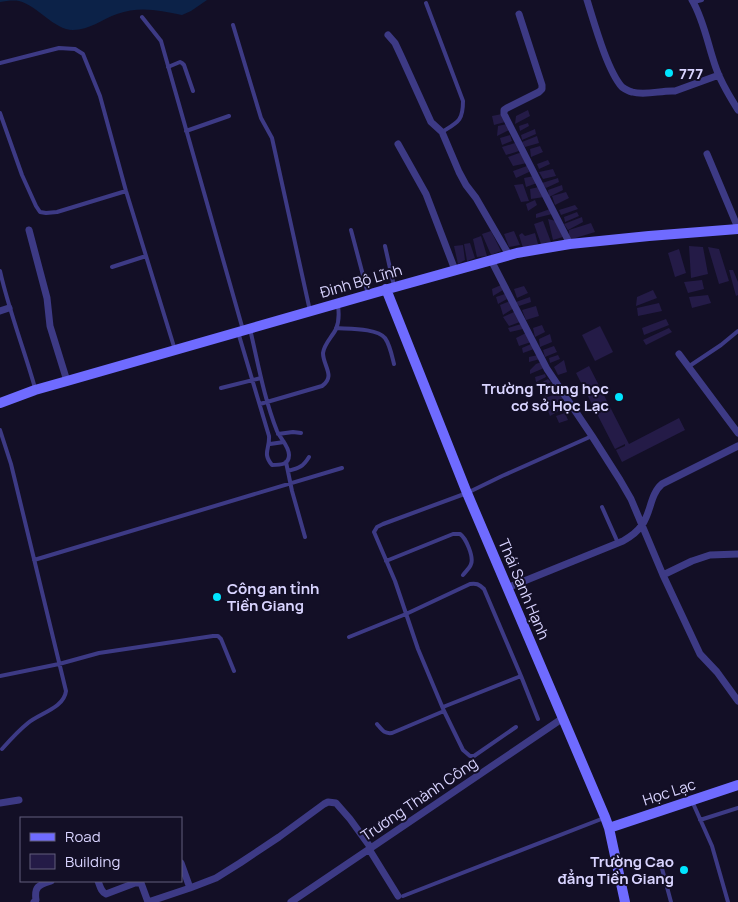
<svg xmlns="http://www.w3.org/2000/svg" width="738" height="902" font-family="Manrope,sans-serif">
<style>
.water{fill:#0c2248}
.building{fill:#241b47}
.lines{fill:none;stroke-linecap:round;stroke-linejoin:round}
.lane{stroke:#3d3a85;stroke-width:4}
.street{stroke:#3d3a85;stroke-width:7}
.secondary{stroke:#6f6bff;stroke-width:10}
.poi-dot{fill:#00e5ff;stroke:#130f26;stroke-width:2}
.labels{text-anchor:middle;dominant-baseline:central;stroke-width:4;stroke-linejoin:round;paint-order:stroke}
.poi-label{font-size:15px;font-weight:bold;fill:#d9d4ff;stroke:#130f26;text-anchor:start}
.street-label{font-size:15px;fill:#d9d4ff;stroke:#130f26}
</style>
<rect width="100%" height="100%" fill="#130f26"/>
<path class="water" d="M0,0H207L191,11L182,15C159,10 139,6 117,14C103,19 89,30 73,30C54,30 37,5 19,1C13,0 6,1 0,2Z"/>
<path class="building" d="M528,110L530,116L515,124L516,116Z
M502,114L505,122L494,125L492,116Z
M528,123L529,126L520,131L519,126Z
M507,124L509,130L497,136L498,126Z
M535,129L536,134L522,140L521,135Z
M510,135L512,141L502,145L500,138Z
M537,136L539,143L525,147L522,142Z
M515,143L519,151L506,155L502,147Z
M540,146L543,152L531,157L530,149Z
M522,152L527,163L513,166L508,157Z
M548,160L550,164L539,169L537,164Z
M527,166L529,172L516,178L513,171Z
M553,169L556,176L543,179L539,172Z
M534,176L537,183L526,187L524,178Z
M558,178L559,182L546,188L542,183Z
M523,184L529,201L521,202L514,185Z
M562,185L563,190L549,197L548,190Z
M539,187L544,197L531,199L530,189Z
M566,192L569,198L555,205L552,196Z
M535,200L537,205L528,211L526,204Z
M575,205L578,209L561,215L559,210Z
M550,209L552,214L536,218V214Z
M577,212L579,216L565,222L564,217Z
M582,217L583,222L568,230L564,224Z
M548,219L556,221L563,237L553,240Z
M543,221L551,242L542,247L534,224Z
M591,223L595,232L569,240V230Z
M491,231L501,251L491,255L482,234Z
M514,231L520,245L509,247L504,234Z
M522,233L525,236L535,233L538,244L523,248L519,235Z
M481,236L487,256L477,257L473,239Z
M470,243L475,258L467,261L464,244Z
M463,245L465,260L458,264L454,246Z
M689,246L703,247L708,274L691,278Z
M708,247L719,249L729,281L719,284Z
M679,249L686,273L675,277L668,253Z
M729,270H733L738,282V295L736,296Z
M702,280L704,289L688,293L684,282Z
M501,285L503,290L493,296L492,289Z
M524,286L528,293L517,298L514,289Z
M653,290L657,298L636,306L637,297Z
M505,294L507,299L498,304L496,297Z
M708,295L711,303L692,308L689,297Z
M530,297L531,302L519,306L516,302Z
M510,301L514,308L503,315L500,305Z
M659,303L662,311L638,316L637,308Z
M536,306L539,316L526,320L522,310Z
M516,311L520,322L509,326L503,317Z
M666,319L669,325L644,335L642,328Z
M521,324L523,329L510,332L508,328Z
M542,325L545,332L535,337L533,328Z
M600,326L613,352L595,361L582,335Z
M669,328L672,332L646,345L643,340Z
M526,333L531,342L519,346L516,338Z
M550,334L552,342L540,347L539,339Z
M531,344L534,349L523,353L522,348Z
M554,346L557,352L545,357L543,350Z
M538,355L540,359L529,362V357Z
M558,355L560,359L550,363L549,358Z
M564,360L567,372L558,375L554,367Z
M541,362L544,368L530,374V370L536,364Z
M589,366L629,444L679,418L685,430L622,462L616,450L625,446V444L615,449L576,373Z
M545,374L546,377L536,382L535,377Z
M548,379L551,382L540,388L537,385Z
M552,384L555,391L545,397L543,390Z
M560,392L563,399L546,408L543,399Z
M563,401L564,408L550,416L548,411Z
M565,413L568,420L559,423L556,416Z"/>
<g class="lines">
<path class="lane" d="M694,2L702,0
M426,3L463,101C463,121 458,122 442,132
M142,17L161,41L243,330
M233,25L261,118L272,138L310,311
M0,63L59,48L75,49L83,54L100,96L126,191L175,350
M168,67L180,62L182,63L184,65L193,91
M0,113L22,175L36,206L40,212L46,213L57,212L126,191
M186,131L229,116
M351,230L368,294
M385,246L394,286
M112,267L146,256
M0,271C9,311 24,349 35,388
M336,328C348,329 377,328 385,338C390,345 392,356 394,364
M238,332L269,436C270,449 262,453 272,465C280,465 289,465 289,455C289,446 280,438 277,431C264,398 258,363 250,329
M688,367L721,345L738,331
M221,388L261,378
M260,404L322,386C336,376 323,366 323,353C324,344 332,337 336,329C339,322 339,313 338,306
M0,430L11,464L66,691C64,708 40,713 28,723C18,731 10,740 2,749
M278,434L293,432L301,433
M270,444L284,442
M286,462L292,491L305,537
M288,471C299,468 303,467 309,457
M602,507L618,543
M34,560L342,468
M386,561L453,534H460C466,538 474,557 471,564C470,568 465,572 463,575
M349,637L406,614L470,584C476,583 479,584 484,589L521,676L443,707
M0,676L59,664L99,653L213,636H218L221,639L234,671
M521,676L538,719
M377,724C382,730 384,734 392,733L444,711
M516,727L474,756H470L463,750L444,711L418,649L395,581L374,532L377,527L383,524L467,493L502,476L592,436
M692,801L712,846L728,902
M700,820L738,808
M660,861L671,902
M403,896L604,818"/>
<path class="street" d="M587,0C594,22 607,70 622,87C625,89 628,91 632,92C646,96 661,90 675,91L719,75
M692,0C704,20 708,46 716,68C721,83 730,97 738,110
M519,14L542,85V89L539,92L507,108L504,110V114L570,244
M388,35L395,43L402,58L431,122L442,132L459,172L466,185L476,198L509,255
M398,144L426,194L455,270
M707,154L738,228
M29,230L47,298L50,326L67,381
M491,260L547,369L592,436L620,480L631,499L663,575L700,654L717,672L738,701
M0,311L9,308
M679,354L738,433
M663,575L692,561L710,555L738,554
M507,588L623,541C630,537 638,531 642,525C651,513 650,494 662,484L738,446
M0,803L19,800
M369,849L398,896
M181,863L190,888L216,878L240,863L279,837L324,804L328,802L336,803L350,819L371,848
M98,881C100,886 101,892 106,894L135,883H141L148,902
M34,902L36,900C34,886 39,885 51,881
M148,902L190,888
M291,902L563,718"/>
<path class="secondary" d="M386,289L467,493L605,817L609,828L625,902
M0,403L35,390L67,381L388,289L517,253L570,244L649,236L738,229
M609,828L738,785"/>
</g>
<g class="poi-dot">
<circle cx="669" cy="73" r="5"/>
<circle cx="619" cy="397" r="5"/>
<circle cx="217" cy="597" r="5"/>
<circle cx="684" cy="870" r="5"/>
</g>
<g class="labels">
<g class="poi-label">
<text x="679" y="73">777</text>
<text x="609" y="388" text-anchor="end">Trường Trung học<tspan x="609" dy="17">cơ sở Học Lạc</tspan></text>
<text x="227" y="588">Công an tỉnh<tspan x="227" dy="17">Tiền Giang</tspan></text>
<text x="674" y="861" text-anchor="end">Trường Cao<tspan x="674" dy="17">đẳng Tiền Giang</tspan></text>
</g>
<g class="street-label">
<text transform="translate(361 281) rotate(-16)">Đinh Bộ Lĩnh</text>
<text transform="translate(524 589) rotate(67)">Thái Sanh Hạnh</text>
<text transform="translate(669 792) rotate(-18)">Học Lạc</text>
<text transform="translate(419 799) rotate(-34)">Trương Thành Công</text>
</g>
</g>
<rect x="20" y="817" width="162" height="65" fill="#130f26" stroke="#625e7d"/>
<rect x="30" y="833" width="25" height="8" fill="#6f6bff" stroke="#625e7d"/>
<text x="65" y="842" font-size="15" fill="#d9d4ff">Road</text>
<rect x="30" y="854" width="25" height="15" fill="#241b47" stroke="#625e7d"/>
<text x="65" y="867" font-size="15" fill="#d9d4ff">Building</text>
</svg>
